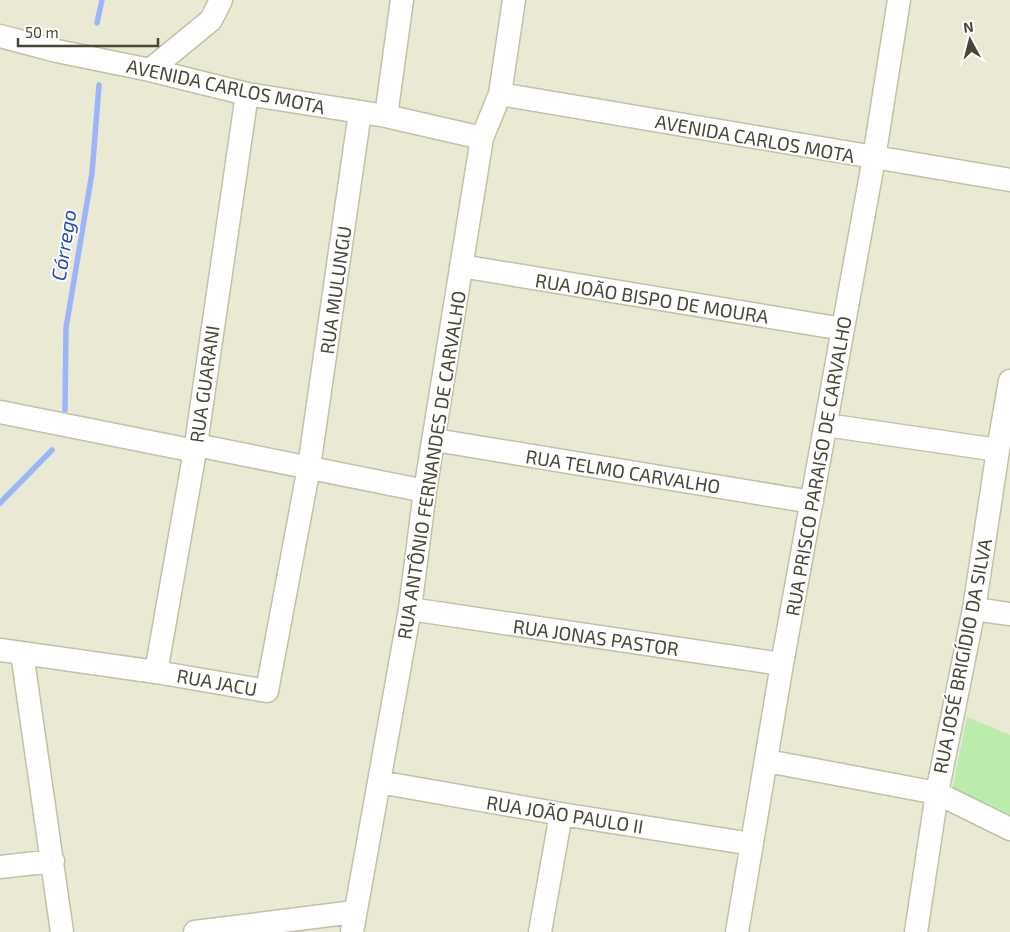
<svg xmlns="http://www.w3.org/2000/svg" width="1010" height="932" font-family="'Exo 2',sans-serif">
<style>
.residential{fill:#e9e9d4}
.green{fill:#baedab}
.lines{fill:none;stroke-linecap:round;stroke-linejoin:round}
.stream{stroke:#9cb5f8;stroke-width:5.5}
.minor-casing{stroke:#c1c1a8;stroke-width:25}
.minor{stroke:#fff;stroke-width:22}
.labels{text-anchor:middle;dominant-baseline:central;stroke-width:4;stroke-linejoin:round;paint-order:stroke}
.street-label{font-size:19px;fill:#484735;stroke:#fff}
.water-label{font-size:20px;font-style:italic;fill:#224ac0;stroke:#fff}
</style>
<rect width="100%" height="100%" fill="#f4f5e6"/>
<path class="residential" d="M0,0H1010V932H0Z"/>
<path class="green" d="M967,717L1010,735V820L952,791Z"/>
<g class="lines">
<path class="stream" d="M97,23L102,0
M65,410L66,328L92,173L99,85
M0,503L52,450"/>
<g class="minor-casing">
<path id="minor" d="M0,36L57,51L150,70L247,94L386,116L482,138
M150,70L211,20L221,0
M500,94L1010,180
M386,116L402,0
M461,266L843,329
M0,412L195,451
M826,425L998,450
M435,440L812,502
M196,445L425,491
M410,609L782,664
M974,609L1010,614
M0,650L156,672L267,691L309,467L360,112
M22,653L62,932
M156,672L195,451L247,94
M767,761L937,793L1010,829
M379,782L561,814L752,844
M0,867L53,861
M195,932L354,912
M352,932L410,609L425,491L482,138L500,94L514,0
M540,932L561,814
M737,932L782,664L874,158L899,0
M916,932L937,793L974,609L998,450L1010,381"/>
</g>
<use href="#minor" class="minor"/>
</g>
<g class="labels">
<g class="street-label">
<text transform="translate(226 86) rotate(12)">AVENIDA CARLOS MOTA</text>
<text transform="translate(755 138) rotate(10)">AVENIDA CARLOS MOTA</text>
<text transform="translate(335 290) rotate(-82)">RUA MULUNGU</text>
<text transform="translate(652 298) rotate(9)">RUA JOÃO BISPO DE MOURA</text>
<text transform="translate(204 384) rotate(-82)">RUA GUARANI</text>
<text transform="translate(431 465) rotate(-81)">RUA ANTÔNIO FERNANDES DE CARVALHO</text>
<text transform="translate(818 466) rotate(-80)">RUA PRISCO PARAISO DE CARVALHO</text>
<text transform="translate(623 471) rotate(9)">RUA TELMO CARVALHO</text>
<text transform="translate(596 637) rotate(8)">RUA JONAS PASTOR</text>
<text transform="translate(962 656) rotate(-79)">RUA JOSÉ BRIGÍDIO DA SILVA</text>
<text transform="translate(217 682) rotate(10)">RUA JACU</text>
<text transform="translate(565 814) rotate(9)">RUA JOÃO PAULO II</text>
</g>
<g class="water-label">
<text transform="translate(63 245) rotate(-81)">Córrego</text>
</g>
</g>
<g transform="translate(970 40) rotate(353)" stroke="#ffffff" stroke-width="4" paint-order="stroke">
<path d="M0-4L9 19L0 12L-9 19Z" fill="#484735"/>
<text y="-8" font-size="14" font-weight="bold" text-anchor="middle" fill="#484735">N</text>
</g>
<path d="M18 38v8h140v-8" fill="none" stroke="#484735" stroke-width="2.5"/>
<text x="25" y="38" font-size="15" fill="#484735" stroke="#ffffff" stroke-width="4" paint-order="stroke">50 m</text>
</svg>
